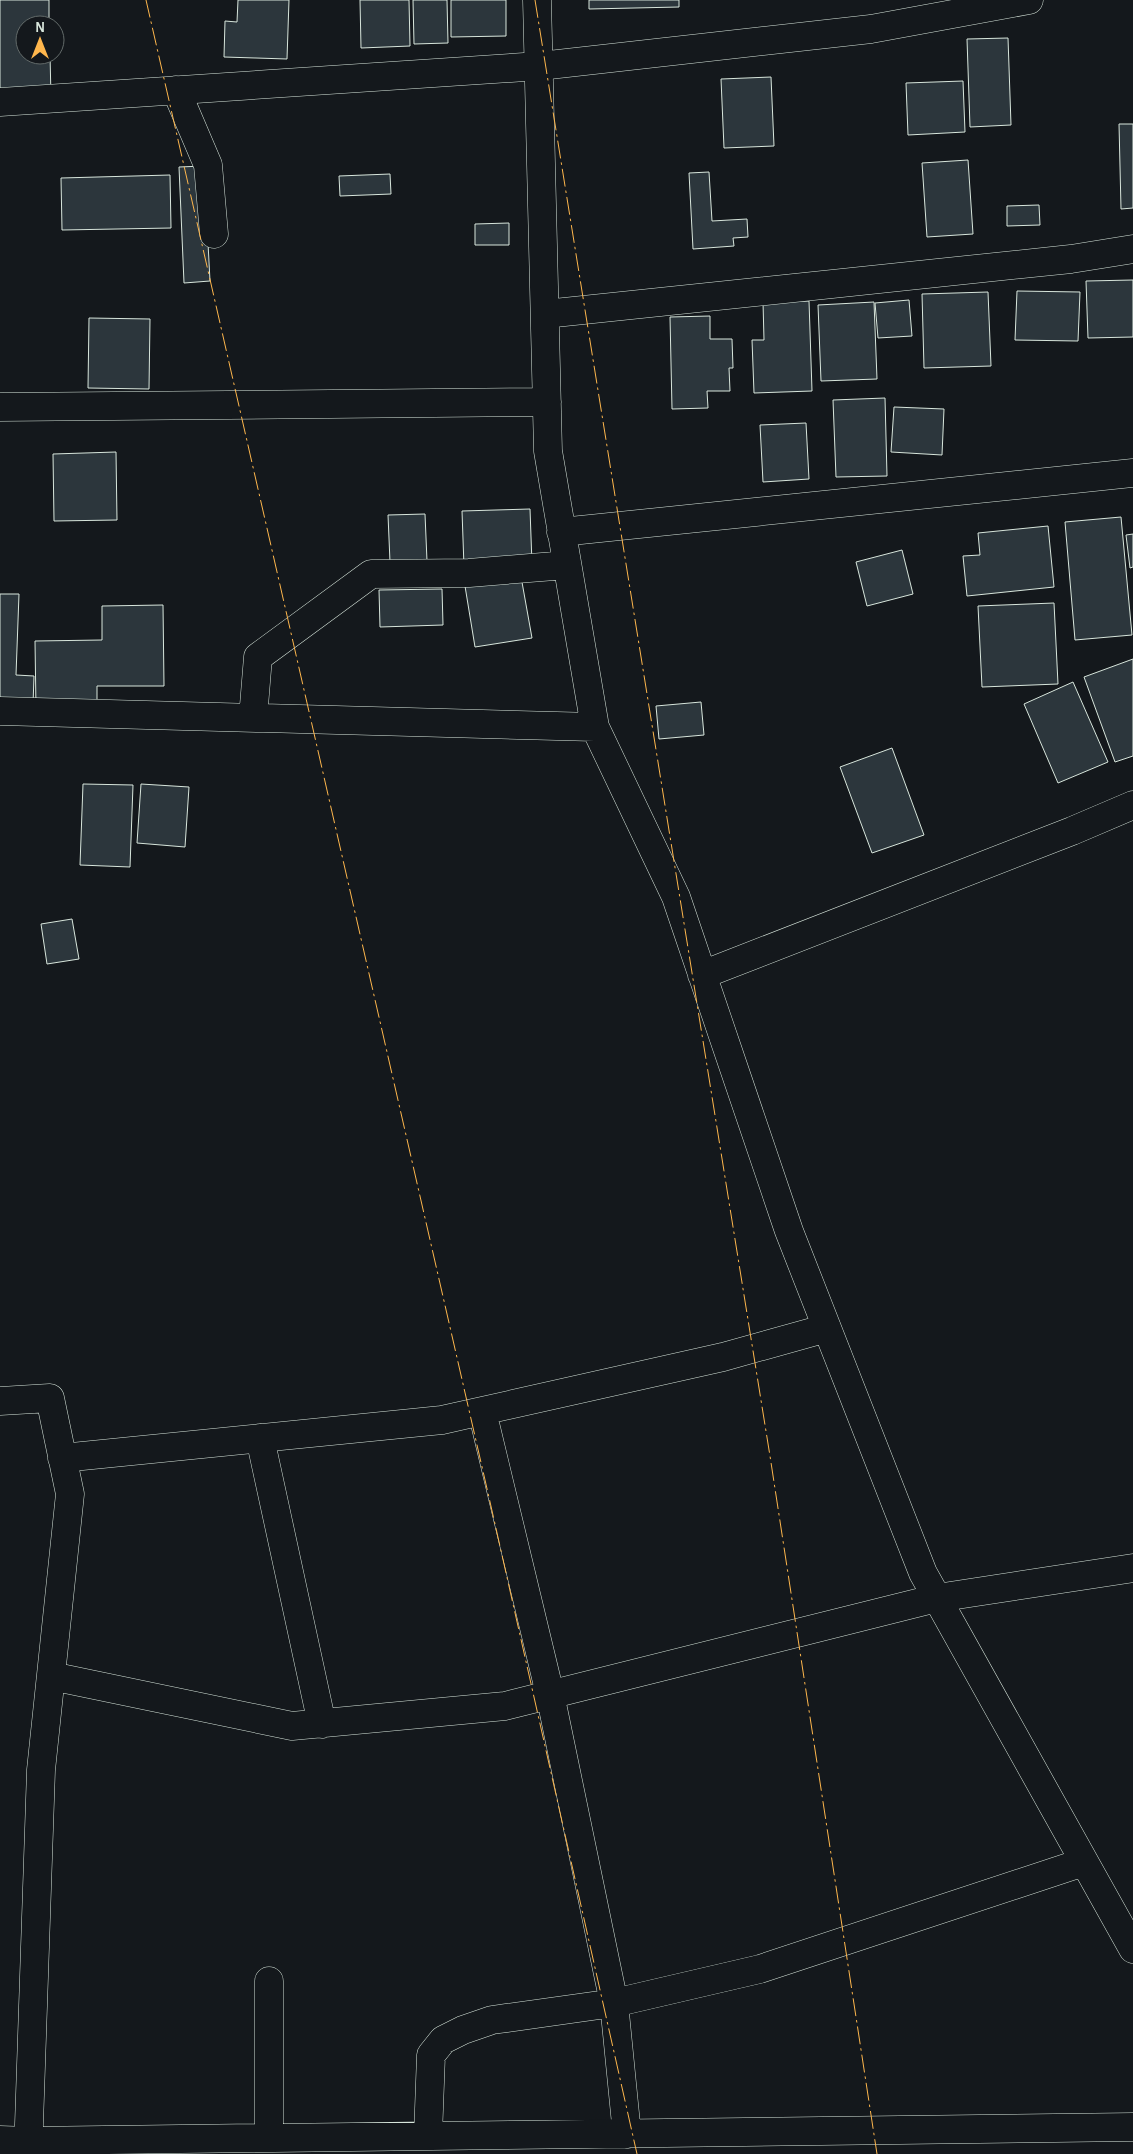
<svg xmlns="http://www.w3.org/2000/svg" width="1133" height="2154" font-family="'Alegreya Sans',sans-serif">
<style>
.building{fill:#2c363c;stroke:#d8e6dc}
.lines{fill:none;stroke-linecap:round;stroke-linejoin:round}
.street-casing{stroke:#d8e6dc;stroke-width:29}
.street{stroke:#14181c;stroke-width:28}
.power{stroke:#ffb74d;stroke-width:1;stroke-dasharray:18 4 2.5 4;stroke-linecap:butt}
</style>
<rect width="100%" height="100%" fill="#14181c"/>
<path class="building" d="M0,0H49V25H25V55H50L51,97L0,98Z
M238,0H289L287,59L224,57L225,21L237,22Z
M360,0H409L410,46L361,48Z
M413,0H447L448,43L414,44Z
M451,0H506V36L451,37Z
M589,0H679V7L589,9Z
M1008,38L1011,125L970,127L967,39Z
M771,77L774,146L724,148L721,79Z
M963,81L965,132L908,135L906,83Z
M1119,124H1133V208L1121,209Z
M968,160L973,234L927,237L922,163Z
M204,166L210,281L184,283L179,167Z
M709,172L712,221L747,219L748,237L733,238L734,246L693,249L689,173Z
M390,174L391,194L340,196L339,176Z
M170,175L171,228L62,230L61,178Z
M1039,205L1040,225L1007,226V206Z
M509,223V245H475V224Z
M1133,280V337L1088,338L1086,281Z
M1017,291L1080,292L1078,341L1015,340Z
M988,292L991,366L924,368L922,294Z
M909,300L912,336L878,338L875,303Z
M809,301L812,391L754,393L752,340H764L763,302Z
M874,302L877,379L821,381L818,305Z
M710,316V339H732L733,368H729L730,391H707L708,408L672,409L670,317Z
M89,318L150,319L149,389L88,388Z
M885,398L887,476L836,477L833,400Z
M894,407L944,409L942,455L891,452Z
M806,423L809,479L763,482L760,425Z
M116,452L117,520L54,521L53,454Z
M530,509L532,564L464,567L462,511Z
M425,514L427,561L390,562L388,515Z
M1121,517L1132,635L1075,640L1065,522Z
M1048,526L1054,587L967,596L963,556L980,555L978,533Z
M1133,534V567L1130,568L1126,535Z
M902,550L913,594L867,606L856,562Z
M520,571L532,638L475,647L464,580Z
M442,589L443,625L380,627L379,590Z
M0,594H19L16,675L34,676L33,705L0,704Z
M1054,603L1058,684L982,687L978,606Z
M163,605L164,686H97V708L36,709L35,641L102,640V606Z
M1133,659V756L1115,762L1084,677Z
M1073,682L1108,762L1058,783L1024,704Z
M701,702L704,735L659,739L656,706Z
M892,748L924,835L872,853L840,767Z
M83,784L133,785L130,867L80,865Z
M141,784L189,787L185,847L137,843Z
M72,919L79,959L47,964L41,924Z"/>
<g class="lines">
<g class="street-casing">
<path id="street" d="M537,0L548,451L595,727L676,897L789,1231L923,1573L1133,1949
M176,90L208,165L214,234
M0,102L540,66L871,29L1029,0
M545,314L1071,259L1133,249
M0,407L547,402
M561,532L1133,473
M0,711L595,727
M253,718L258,657L371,574L469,573L567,565
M702,975L1072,831L1133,805
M0,1401L50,1398L70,1494L41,1770L28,2154
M482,1411L550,1694L614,2003L760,1969L1084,1862
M260,1438L322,1724
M62,1458L442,1420L723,1357L827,1328
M51,1676L292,1726L505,1706L937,1598L1133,1568
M269,1981V2138
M428,2136L431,2055L443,2040L463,2030L492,2020L614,2003L627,2134
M0,2140L28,2141L1133,2127"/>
</g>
<use href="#street" class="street"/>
<path class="power" d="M146,0L488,1493L637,2154
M535,0L770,1456L877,2154"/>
</g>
<g transform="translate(40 40)"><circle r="24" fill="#14181c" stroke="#626a69"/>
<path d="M0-4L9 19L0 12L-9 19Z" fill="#ffb74d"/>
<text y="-8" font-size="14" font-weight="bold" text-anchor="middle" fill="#d8e6dc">N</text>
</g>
</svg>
